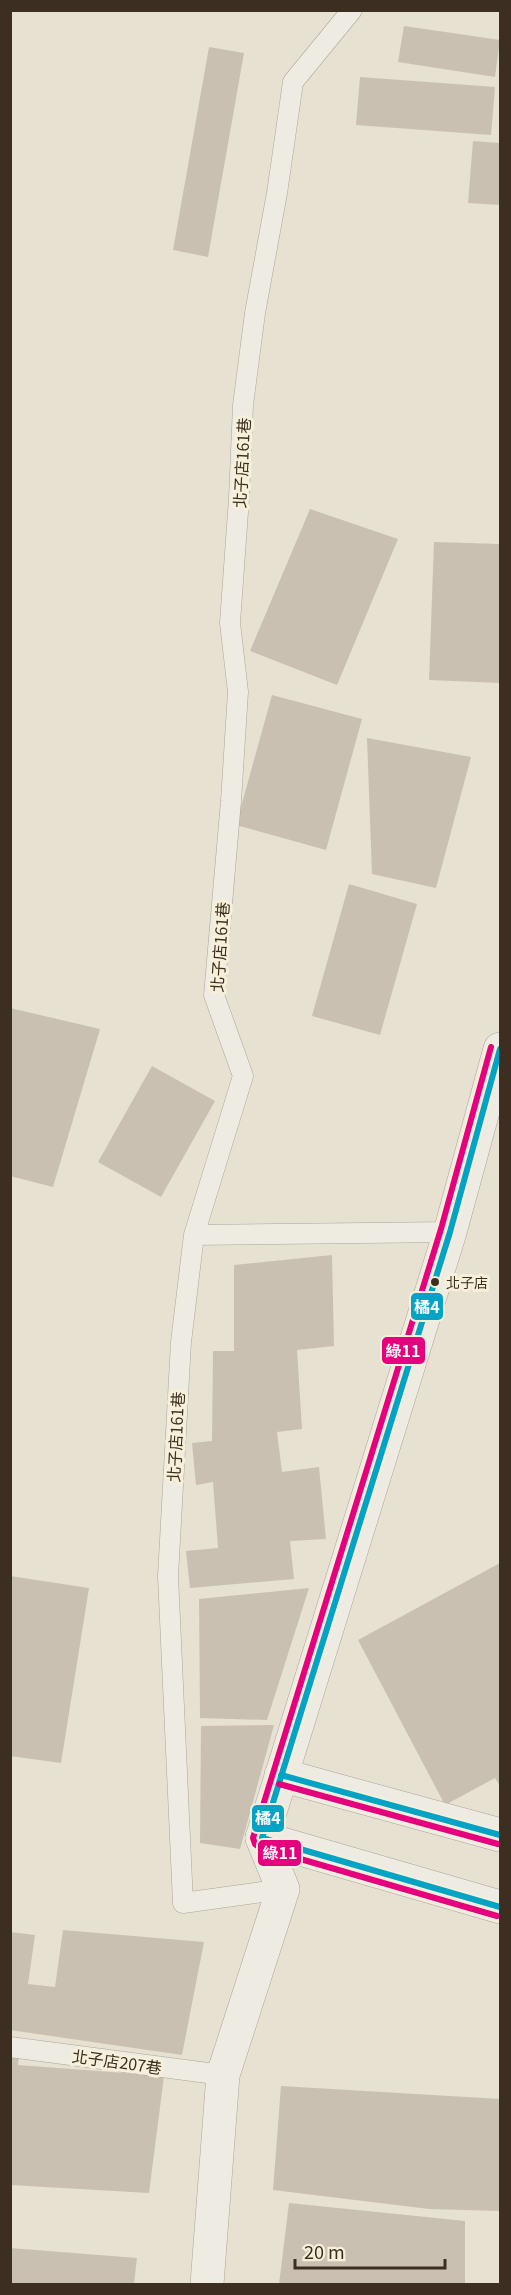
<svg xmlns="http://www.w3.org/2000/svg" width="511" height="2295" font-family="Georgia,'Noto Sans TC',serif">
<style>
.building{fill:#cac0b2}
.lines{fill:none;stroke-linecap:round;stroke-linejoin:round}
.service-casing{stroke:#aca699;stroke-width:21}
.minor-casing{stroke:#aca699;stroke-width:34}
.tertiary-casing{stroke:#aca699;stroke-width:34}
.service{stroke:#eeebe2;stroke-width:20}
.minor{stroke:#eeebe2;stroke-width:33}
.tertiary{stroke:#eeebe2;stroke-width:33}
.bus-1-casing{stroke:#f6efd9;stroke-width:10}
.bus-2-casing{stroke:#f6efd9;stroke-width:10}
.bus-1{stroke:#03a3c5;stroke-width:6}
.bus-2{stroke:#e5007d;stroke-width:6}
.bus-dot{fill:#3c2f21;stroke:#f6efd9;stroke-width:2}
.labels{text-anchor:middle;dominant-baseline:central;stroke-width:6;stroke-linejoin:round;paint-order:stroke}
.bus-label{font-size:14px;fill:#3c2f21;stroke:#f6efd9;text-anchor:start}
.street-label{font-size:16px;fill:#3c2f21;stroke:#f6efd9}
.line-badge{stroke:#f6efd9;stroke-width:2}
.badge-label{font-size:16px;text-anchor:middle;font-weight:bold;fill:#fff}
</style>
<rect width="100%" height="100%" fill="#e6e1d1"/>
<path class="building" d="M404,26L500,40L495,77L398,62Z
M209,47L244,53L208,257L173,250Z
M360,77L495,87L491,135L356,125Z
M473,141L500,143V205L468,203Z
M310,509L398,539L337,685L250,651Z
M434,542L500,544V683L429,680Z
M272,695L362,719L326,850L236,825Z
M367,738L471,757L436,888L372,874Z
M349,884L417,904L380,1035L312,1016Z
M10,1008L100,1029L53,1187L10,1176Z
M152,1066L215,1101L161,1197L98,1162Z
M332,1255L334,1346L297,1350L302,1429L277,1432L282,1472L319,1467L326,1539L290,1541L294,1579L190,1588L186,1551L218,1548L213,1482L196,1485L192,1443L212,1441L213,1351H234V1265Z
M500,1563V1786L495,1778L445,1805L358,1640Z
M10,1576L89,1588L61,1763L10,1756Z
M309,1588L267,1720L200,1718L199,1599Z
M274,1725L240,1849L200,1843L201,1726Z
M63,1930L204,1942L182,2055L10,2030V1932L35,1935L28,1984L55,1987Z
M10,2055L19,2056L18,2065L164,2076L149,2193L10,2185Z
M281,2086L500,2099V2211L429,2209L273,2190Z
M289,2203L465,2221V2284H279Z
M10,2248L137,2258L134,2284H10Z"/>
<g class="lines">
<g class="service-casing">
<path id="service" d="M194,1235L450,1232
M283,1889L183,1903L168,1576L181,1342L194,1235L243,1076L214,995L231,801L238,692L230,623L239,498L243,405L255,313L277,193L293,82L352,10
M10,2047L223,2075"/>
</g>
<g class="minor-casing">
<path id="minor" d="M207,2284L223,2075L283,1889L262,1838"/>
</g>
<g class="tertiary-casing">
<path id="tertiary" d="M500,1049L450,1232L262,1838L500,1907
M281,1775L500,1835"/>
</g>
<use href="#service" class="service"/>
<use href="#minor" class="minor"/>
<use href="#tertiary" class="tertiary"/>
<g class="bus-1-casing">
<path id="bus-1" d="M500,1049L450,1232L262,1838L500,1907
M281,1775L500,1835"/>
</g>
<g class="bus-2-casing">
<path id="bus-2" d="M491,1047L441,1229L253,1838L255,1844L259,1847L497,1916
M279,1784L498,1844"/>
</g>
<use href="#bus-1" class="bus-1"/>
<use href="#bus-2" class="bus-2"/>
</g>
<circle class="bus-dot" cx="435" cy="1282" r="5"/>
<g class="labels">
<g class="bus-label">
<text x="446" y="1282">北子店</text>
</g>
<g class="street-label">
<text transform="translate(241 463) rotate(-87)">北子店161巷</text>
<text transform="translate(219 947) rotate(-86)">北子店161巷</text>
<text transform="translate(175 1437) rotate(-87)">北子店161巷</text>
<text transform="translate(117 2061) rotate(8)">北子店207巷</text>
</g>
</g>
<g class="line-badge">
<rect x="410" y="1292" width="34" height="29" rx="6" fill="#03a3c5"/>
<rect x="381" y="1336" width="45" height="29" rx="6" fill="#e5007d"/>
<rect x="251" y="1804" width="34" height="29" rx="6" fill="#03a3c5"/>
<rect x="257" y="1839" width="45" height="28" rx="6" fill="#e5007d"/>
</g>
<g class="badge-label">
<text x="427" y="1313">橘4</text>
<text x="403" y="1357">綠11</text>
<text x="268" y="1824">橘4</text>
<text x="280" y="1859">綠11</text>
</g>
<rect width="511" height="2295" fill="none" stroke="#3c2f21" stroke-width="24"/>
<path d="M295 2259v9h150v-9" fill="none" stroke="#3c2f21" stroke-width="3"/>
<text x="304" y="2259" font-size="18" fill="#3c2f21" stroke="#f6efd9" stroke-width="4.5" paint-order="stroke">20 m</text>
</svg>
